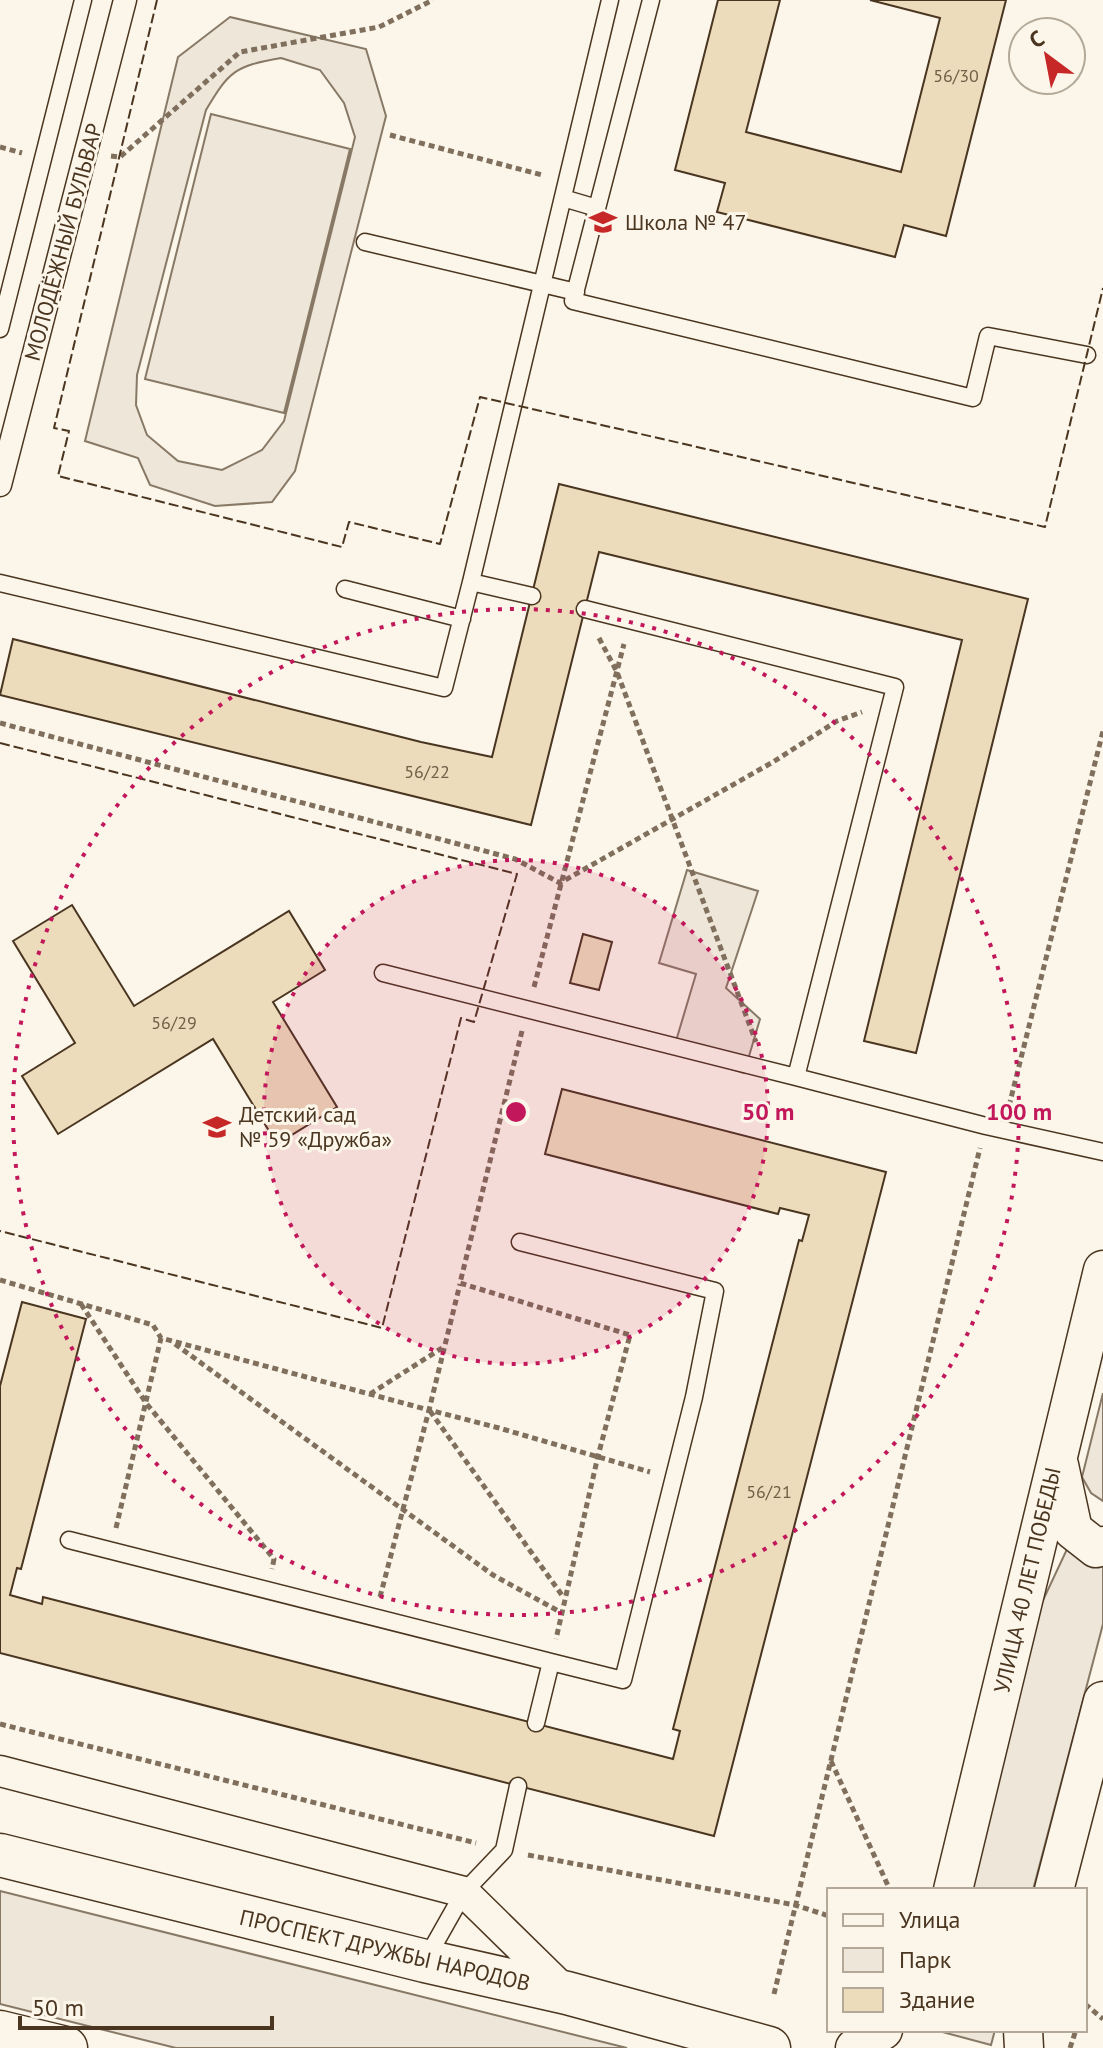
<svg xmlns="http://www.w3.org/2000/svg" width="1103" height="2048" font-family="'PT Sans',sans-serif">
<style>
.green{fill:#ede6d9;stroke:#887966;stroke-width:2;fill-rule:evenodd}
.building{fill:#ecdcbc;stroke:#4a3520;stroke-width:2}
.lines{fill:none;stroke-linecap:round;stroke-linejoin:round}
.service-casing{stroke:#4a3520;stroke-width:19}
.pedestrian-casing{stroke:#4a3520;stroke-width:25}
.minor-casing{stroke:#4a3520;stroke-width:33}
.tertiary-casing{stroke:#4a3520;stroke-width:41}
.secondary-casing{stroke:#4a3520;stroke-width:45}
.path{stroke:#7f6f5c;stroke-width:5;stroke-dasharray:6 4;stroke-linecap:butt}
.service{stroke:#fbf6e9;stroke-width:16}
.pedestrian{stroke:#fbf6e9;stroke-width:22}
.minor{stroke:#fbf6e9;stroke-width:30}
.tertiary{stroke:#fbf6e9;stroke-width:38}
.secondary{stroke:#fbf6e9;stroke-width:42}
.fence{stroke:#4a3520;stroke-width:2;stroke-dasharray:10 4;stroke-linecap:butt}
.ring{fill:none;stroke:#c2185b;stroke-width:4;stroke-dasharray:4 8}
.labels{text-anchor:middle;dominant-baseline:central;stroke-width:6;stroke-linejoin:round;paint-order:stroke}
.number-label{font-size:18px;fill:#725f47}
.poi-label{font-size:22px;fill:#4a3520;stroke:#fbf6e9;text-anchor:start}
.street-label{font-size:22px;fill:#4a3520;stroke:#fbf6e9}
.centre{fill:#c2185b;stroke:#fbf6e9;stroke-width:4}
.ring-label{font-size:24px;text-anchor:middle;font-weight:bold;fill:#c2185b;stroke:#fbf6e9;stroke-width:6;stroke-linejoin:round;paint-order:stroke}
</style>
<rect width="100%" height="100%" fill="#fbf6e9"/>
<path class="green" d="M230,17L366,49L386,116L295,471L272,502L215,506L150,485L138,458L85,441L178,57ZM281,58L320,70L344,103L355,137L284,421L262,450L222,470L178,461L147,435L136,405L137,375L206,110C229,71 235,66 281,58Z
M211,114L350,149L284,413L145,379Z
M687,870L758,891L726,988L760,1019L744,1073L673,1051L696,974L659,963Z
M1103,1393V1501L1091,1493L1082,1477Z
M1068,1547L1103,1561V1624L1033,1890H971L1037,1613Z
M0,1891L627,2048H176L0,2004Z
M935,2030H995L991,2045Z"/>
<path class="building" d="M718,0H780L746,132L901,172L940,18L870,0H1006L946,236L904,225L895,257L717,212L725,183L675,170Z
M559,484L1028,599L916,1053L864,1041L962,640L599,552L531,825L0,695L13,639L421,742L492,757Z
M72,905L134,1006L289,911L325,970L273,1002L337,1107L277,1144L213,1039L58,1134L22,1076L75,1043L13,941Z
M583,934L612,942L599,990L570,983Z
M562,1089L886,1172L714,1836L0,1653V1386L22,1302L86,1319L21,1569L17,1568L10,1595L42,1604L43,1597L673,1759L680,1731L673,1729L799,1240L802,1241L809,1215L780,1208L778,1214L545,1154Z"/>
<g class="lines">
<g class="service-casing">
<path id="service" d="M651,0L573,301L973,398L988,336L1087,355
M563,198L597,208
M365,242L576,292
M0,329L83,0
M471,582L610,0
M0,583L444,688L471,582L532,596
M345,589L462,619
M585,609L895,687L796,1077L986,1126L1103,1152
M383,973L796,1077
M520,1242L715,1291L694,1397L623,1680L551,1662
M69,1540L551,1662L536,1723
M425,1961L464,1892L504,1850L518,1786"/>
</g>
<g class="pedestrian-casing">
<path id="pedestrian" d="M0,485L125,0"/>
</g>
<g class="minor-casing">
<path id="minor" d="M0,1771L464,1892L566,1992"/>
</g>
<g class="tertiary-casing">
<path id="tertiary" d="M1059,1465L1073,1530L1096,1548L1103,1546
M953,1890L1103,1270
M1054,1890L1103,1701
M1023,2030L1024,2048
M855,2048L883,2030"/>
</g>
<g class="secondary-casing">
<path id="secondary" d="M0,1855L425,1961L567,1993L769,2048
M0,2032L66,2048"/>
</g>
<path class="path" d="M390,135L542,175
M0,147L22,153
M111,156L120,157L240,52L379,27L433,0
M599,638L617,672L756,1042
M0,723L515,859L560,883L773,762L837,721L862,712
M534,987L624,644
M522,1031L460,1283L630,1335L598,1456L556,1639
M1009,1106L1103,731
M0,1280L153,1325L161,1338L429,1410L460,1284
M81,1304L146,1403L274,1559L272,1569
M175,1344L493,1575L562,1613
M370,1394L442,1348
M430,1411L564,1598
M116,1528L161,1338
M380,1597L429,1410L499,1428L650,1472
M0,1724L476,1843
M831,1761L890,1890
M528,1855L795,1905L829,1916
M774,1994L980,1148
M1085,2004L1103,2019
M1070,2048L1076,2030"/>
<use href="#service" class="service"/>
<use href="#pedestrian" class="pedestrian"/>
<use href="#minor" class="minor"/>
<use href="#tertiary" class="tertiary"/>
<use href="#secondary" class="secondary"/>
<path class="fence" d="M157,0L54,428L69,431L58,476L342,547L349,522L440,544L480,397L1045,527L1103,288
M0,743L517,874L474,1022L461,1018L382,1328L0,1231"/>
</g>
<circle cx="516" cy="1112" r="252" fill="#c2185b" fill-opacity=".12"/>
<g class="ring">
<circle cx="516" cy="1112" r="252"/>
<circle cx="516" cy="1112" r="503"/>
</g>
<defs>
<g id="school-bare" transform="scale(2.16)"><path d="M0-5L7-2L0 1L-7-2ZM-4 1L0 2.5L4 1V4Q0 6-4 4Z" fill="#c62828" stroke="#fbf6e9" stroke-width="2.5" paint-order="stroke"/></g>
</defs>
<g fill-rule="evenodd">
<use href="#school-bare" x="603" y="222"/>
<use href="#school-bare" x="217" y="1127"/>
</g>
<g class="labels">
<g class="number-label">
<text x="956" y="75">56/30</text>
<text x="427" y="771">56/22</text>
<text x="174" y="1022">56/29</text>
<text x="769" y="1491">56/21</text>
</g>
<g class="poi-label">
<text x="625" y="222">Школа № 47</text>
<text x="239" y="1114">Детский сад<tspan x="239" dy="25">№ 59 «Дружба»</tspan></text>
</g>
<g class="street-label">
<text transform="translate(63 242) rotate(-75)">МОЛОДЁЖНЫЙ БУЛЬВАР</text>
<text transform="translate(1027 1580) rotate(-77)">УЛИЦА 40 ЛЕТ ПОБЕДЫ</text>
<text transform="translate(385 1950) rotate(13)">ПРОСПЕКТ ДРУЖБЫ НАРОДОВ</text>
</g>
</g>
<circle cx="516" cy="1112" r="12" class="centre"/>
<g class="ring-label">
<text x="768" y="1120">50 m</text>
<text x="1019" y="1120">100 m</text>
</g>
<rect x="827" y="1888" width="260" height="144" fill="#fbf6e9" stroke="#b4a999" stroke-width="2"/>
<rect x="843" y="1914" width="40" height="12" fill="#fbf6e9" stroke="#b4a999" stroke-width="2"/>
<text x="899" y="1928" font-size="24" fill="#4a3520">Улица</text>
<rect x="843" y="1948" width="40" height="24" fill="#ede6d9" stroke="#b4a999" stroke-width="2"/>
<text x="899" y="1968" font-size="24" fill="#4a3520">Парк</text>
<rect x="843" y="1988" width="40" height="24" fill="#ecdcbc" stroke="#b4a999" stroke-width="2"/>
<text x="899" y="2008" font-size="24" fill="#4a3520">Здание</text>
<g transform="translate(1047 56) rotate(328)"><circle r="38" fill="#fbf6e9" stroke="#b4a999" stroke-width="2"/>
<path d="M0-6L14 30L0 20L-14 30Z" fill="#c62828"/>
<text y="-12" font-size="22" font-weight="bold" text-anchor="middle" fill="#4a3520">С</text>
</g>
<path d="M20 2016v12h252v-12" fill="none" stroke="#4a3520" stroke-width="4"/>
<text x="32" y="2016" font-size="24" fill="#4a3520" stroke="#fbf6e9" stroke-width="6" paint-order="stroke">50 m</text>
</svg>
